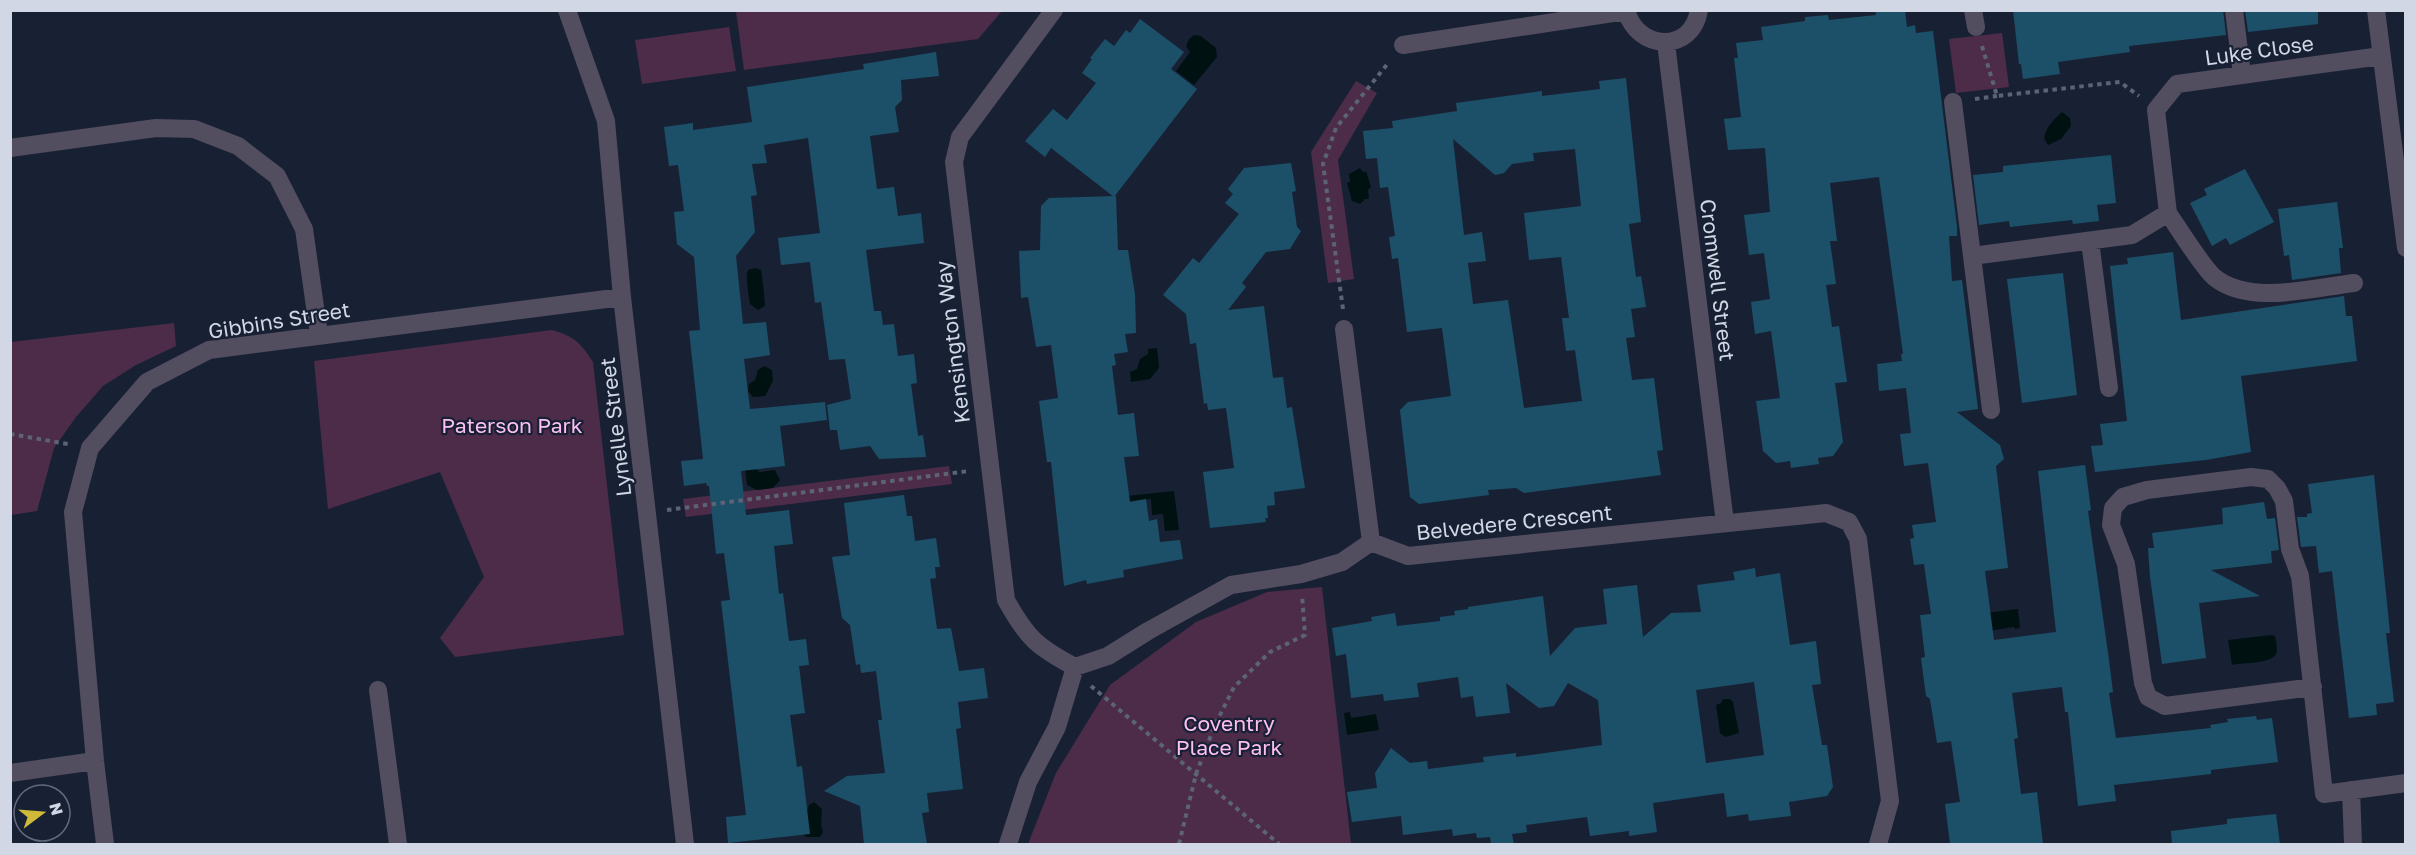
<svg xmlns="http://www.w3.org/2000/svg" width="2416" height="855" font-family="'Golos Text',sans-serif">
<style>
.green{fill:#4d2c49}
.water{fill:#001112}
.building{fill:#1c5068;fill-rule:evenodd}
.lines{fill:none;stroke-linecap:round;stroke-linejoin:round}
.path{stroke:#5b6374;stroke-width:4;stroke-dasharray:4.5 4.5;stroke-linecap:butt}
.minor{stroke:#524d5f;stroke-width:18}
.labels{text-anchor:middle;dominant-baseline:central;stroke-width:4.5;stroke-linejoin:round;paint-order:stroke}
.street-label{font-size:21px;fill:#d1d7e4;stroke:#182134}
.park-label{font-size:21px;fill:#fdbff3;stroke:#182134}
</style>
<rect width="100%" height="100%" fill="#182134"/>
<path class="green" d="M736,11V10L1002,11L978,39L744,70Z
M729,27L736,71L642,84L635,40Z
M2002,33L2009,87L1956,93L1949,39Z
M1356,81L1377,93L1338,160L1354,279L1328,283L1311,152Z
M174,323L176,346L136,365L103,386L76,417L54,448L37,511L11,515V342Z
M552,330C575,337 580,342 593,362L624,635L455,657L440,638L484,577L440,472L328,509L314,361Z
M949,466L952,484L686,517L683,499Z
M1322,587L1351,844H1028L1056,773L1110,685L1196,622L1267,592Z"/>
<path class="water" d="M1194,35L1201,36L1216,48L1217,57L1194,85L1176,71L1190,52L1186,46L1189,39Z
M2062,112L2070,118L2071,126L2061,139L2048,145L2044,138C2046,127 2054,119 2062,112Z
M1360,168L1363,172L1366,171L1371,187L1368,190L1369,199H1365L1360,204L1352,201L1347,183L1350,182L1349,174Z
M755,268L761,270C762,273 765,302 765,306L758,310L750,304C749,295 745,278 748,270Z
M1157,348L1159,368L1150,379L1131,382L1130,372L1137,369L1140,359L1148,354V349Z
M764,366L772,370L773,381L765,396L753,397L748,391L749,384L755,380L758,370Z
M745,468H756L759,472L775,470L780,480L773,488L757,490L747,485Z
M1174,491L1179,530L1165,531L1163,514L1152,515L1151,499L1128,501L1127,496Z
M2018,609L2020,628L2015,629L2014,627L1989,631L1977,614Z
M2271,635L2275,636C2276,640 2277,646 2277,651C2275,665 2243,662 2232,665L2228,640Z
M1723,699H1730L1733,702L1739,733L1725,737L1720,733L1716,705L1721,703Z
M1350,712L1351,718L1376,714L1379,730L1347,735L1344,713Z
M814,802L822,809L821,825L823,832L820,837H806L801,831L809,805Z"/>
<path class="building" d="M1875,10H1905L1907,27L1915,25L1916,33L1933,31L1957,227V236H1949L1952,281L1962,280L1978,409L1957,412L2000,445L2004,459L1996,466L2008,568L1985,571L1994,640L2056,632L2038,471L2085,465L2091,510L2088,511L2109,660L2113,692L2109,693L2116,738L2211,728L2210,725L2228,722L2227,719L2256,716L2257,720L2272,718L2278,762L2211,770V774L2114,785L2116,801L2078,806L2068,712H2065L2062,687L2012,693L2018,738L2014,739L2021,794L2037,792L2043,844H1950L1945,804L1960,802L1951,741L1937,743L1930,699L1926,696L1921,658L1925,657L1920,615L1931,614L1924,564L1914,565L1910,539L1914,538L1912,525L1936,522L1928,463L1904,466L1900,434L1911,433L1906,388L1879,391L1877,364L1902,361L1901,354H1903L1879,177L1830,183L1837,241H1830L1836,284L1826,285L1832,327L1839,326L1847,382L1835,383L1843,442L1833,456L1818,458L1819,464L1791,468L1790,461L1776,463L1763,451L1756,401L1780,398L1771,331L1755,334L1751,302L1770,299L1764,253L1749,255L1744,215L1770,212L1765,148L1728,150L1724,119L1741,117L1734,58H1738L1736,43L1763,40L1761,27L1805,21V17L1828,15L1829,20L1876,15Z
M2013,10H2223L2226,35L2129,46L2130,52L2058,62L2060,74L2023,79L2021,64H2019Z
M2245,10H2318V24L2248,32Z
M1140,19L1184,52L1171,69L1197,89L1114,197L1051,148L1045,157L1025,141L1053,109L1067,120L1096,83L1082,73L1092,59L1090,58L1105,39L1114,46L1126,30L1130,33Z
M936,52L939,76L901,80L902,100L895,107L899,132L870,136L877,189L894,187L898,216L921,213L924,243L866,250L874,311H881L883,325L894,324L898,356L914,354L917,383L911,384L918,436L923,435L926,457L879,459L870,446L840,450L837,430H830L827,405L851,399L845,359L829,360L821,302L815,303L810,262L781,265L778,238L820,233L808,138L764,145L767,163L752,164L757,195L751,196L755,232L736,256L743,324L766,322L770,355L744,359L750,409L825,402L827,420L780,426L785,466L741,471L746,515L789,510L793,544L774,546L779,594L783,593L789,641L806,639L809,665L799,666L805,713L790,715L797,767L802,766L810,834L728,843L726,817L746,815L721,601L730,600L724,553L716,554L709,486H707L706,483L684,486L681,461L703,459L689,331L700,330L694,257L677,244L674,212L684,211L678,165L669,166L664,127L693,123V130L752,122L747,87L864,69L863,64Z
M1626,78L1641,222L1629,224L1636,277L1641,276L1646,307L1631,309L1635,337L1626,338L1632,380L1654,378L1663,450L1657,451L1661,475L1524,493L1516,488L1488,490L1489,495L1419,504L1410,497L1400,410L1408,402L1451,396L1442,328L1407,332L1398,258L1392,259L1389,237L1395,236L1388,187L1380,188L1377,158L1366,159L1363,131L1393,128L1392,121L1457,111L1456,103L1542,91V96L1600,89L1599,81ZM1453,139L1495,175L1504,173L1512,164L1534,161L1533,153L1575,149L1581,206L1524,213L1529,260L1561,257L1569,318H1562L1566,351L1575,350L1582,401L1524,408L1508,300L1473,304L1468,263L1486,261L1482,232L1464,235Z
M2111,155L2116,203L2097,205L2099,221L2073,224L2072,220L2010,227L2009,221L1979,225L1973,175L2003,172V166Z
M1291,163L1296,191L1292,192L1297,227L1301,231L1290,249L1266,252L1242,283L1246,287L1228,310L1264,306L1273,378L1283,377L1287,408L1292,407L1305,488L1274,492L1275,505L1267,506L1268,518H1265L1266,522L1210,528L1203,472L1234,468L1226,408L1208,410L1207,403L1204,404L1196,343L1190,344L1186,314L1163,295L1193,258L1199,263L1239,214L1225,203L1233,194L1228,189L1244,168Z
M2245,169L2274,222L2230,245L2226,238L2212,246L2190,203L2207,195L2204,189Z
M1116,196L1118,250H1128L1135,294L1136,333L1125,334L1128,352L1114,354L1116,365L1112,366L1118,415L1134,413L1139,456L1124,457L1130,502L1146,499L1149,521L1157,519L1160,542L1180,540L1183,559L1123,570L1124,577L1087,584L1086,580L1064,586L1051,462H1047L1039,401L1058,398L1051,345L1036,347L1028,297L1021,298L1019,251L1040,250L1041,206L1049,198Z
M2337,202L2343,248H2339L2341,273L2292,280L2289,255L2284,256L2278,209Z
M2173,252L2181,320L2344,296L2346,316H2352L2357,361L2241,376L2251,452L2206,460L2095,472L2091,446L2103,445L2100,424L2127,421L2110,266L2128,264L2127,258Z
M2063,273L2077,395L2022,403L2007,279Z
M2374,475L2390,633H2386L2394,702L2376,704L2377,715L2349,718L2332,571L2319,573L2316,546L2301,547L2297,517H2307V514L2312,513L2308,484Z
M904,495L907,516H912L915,541L936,538L940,567H935L936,578L930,579L937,629L951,628L959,671L984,668L988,698L958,702L961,728L956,729L963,789L927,793L929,812L922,813L927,844H864L860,806L824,791L847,776L885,773L878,720H882L876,671L861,673L860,664L856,665L850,625L842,618L832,557L850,555L844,503Z
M2264,502L2267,519L2275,518L2279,550L2271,551L2272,563L2211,570L2260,596L2199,603L2206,658L2162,664L2150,577L2148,548H2154L2152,533L2223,524L2222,508Z
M1755,568L1756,577L1780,573L1790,645L1816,641L1821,684L1812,685L1822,745H1827L1833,787L1827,796L1789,802L1791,816L1749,821L1748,814L1727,817L1724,793L1653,803L1657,832L1629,836V831L1590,836L1587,817L1526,825L1527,832L1512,834L1514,844H1491L1490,837L1477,838L1476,833L1453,836L1452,829L1403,835L1401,816L1352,822L1347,792L1377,788L1375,773L1391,748L1410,763L1427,761L1428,769L1484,762L1483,757L1516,753V757L1602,745L1598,700L1568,683L1554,706L1539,708L1506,683L1510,713L1476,717L1473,696L1461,698L1458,677L1417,683L1419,697L1384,701L1383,694L1351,698L1346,654L1336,656L1332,628L1372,621L1371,617L1395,613L1397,626L1440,621V617L1455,615L1454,611L1468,609V607L1543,596L1550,656L1575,628L1607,624L1603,589L1637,585L1643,637L1671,613L1701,612L1697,585L1735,580L1733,572ZM1754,682L1764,755L1706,763L1696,690Z
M2276,814L2280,844H2172L2171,831L2227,824V819Z"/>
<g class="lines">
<path class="path" d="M1982,46L1997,96L2120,82L2139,96
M1975,99L1997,96
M1343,309L1323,164L1336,128L1389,62
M10,434L68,444
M667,510L969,471
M1091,686L1279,844
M1179,844L1196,774L1215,725L1234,687L1270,652L1305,635L1302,595"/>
<path class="minor" d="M567,10L606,121L622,297L685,844
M1054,10L960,137L954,162L1006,600C1027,638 1037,647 1075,667
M1626,10C1637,51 1692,54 1699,10
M1973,10L1976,27
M2234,10L2242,75
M2376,10L2406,248
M1666,43L1725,523
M1403,45L1626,11
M1953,102L1991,410
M10,148L156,128L194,129L238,146L277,176L304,229L319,335
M2168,213C2179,229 2201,265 2214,277C2249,306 2312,288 2354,283
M2090,241L2109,388
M1972,256L2132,235L2168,213L2156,110L2177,84L2381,56
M1344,329L1371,542
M2313,687L2165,706L2148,697L2143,683L2126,564L2111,525L2113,508L2123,497L2147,490L2251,477L2268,479L2277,488L2284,501L2290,549L2300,576L2324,794L2406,783
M378,690L398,844
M10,773L95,761
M2351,790L2353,844
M105,844L95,761L73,512L90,448L147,382L209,350L622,297
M1008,844L1028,782L1057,727L1075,667L1108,656L1148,631L1231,585L1301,574L1342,562L1371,542L1408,556L1826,513L1849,522L1858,539L1890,801L1878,844"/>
</g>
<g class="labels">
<g class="street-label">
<text transform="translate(2259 50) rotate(-8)">Luke Close</text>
<text transform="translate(1718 280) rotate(83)">Cromwell Street</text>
<text transform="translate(279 320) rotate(-9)">Gibbins Street</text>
<text transform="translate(952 342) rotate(-97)">Kensington Way</text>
<text transform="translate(615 427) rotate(-97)">Lynelle Street</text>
<text transform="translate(1514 522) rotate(-6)">Belvedere Crescent</text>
</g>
<g class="park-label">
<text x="512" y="425">Paterson Park</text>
<text x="1229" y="723">Coventry<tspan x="1229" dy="24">Place Park</tspan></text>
</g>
</g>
<rect width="2416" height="855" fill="none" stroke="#d1d7e4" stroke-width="24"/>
<g transform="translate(42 813) rotate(74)"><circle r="28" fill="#182134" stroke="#626a7a" stroke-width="1.5"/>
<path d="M0-4.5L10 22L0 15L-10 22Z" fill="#ceb938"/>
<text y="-9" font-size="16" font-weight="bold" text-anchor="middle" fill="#d1d7e4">N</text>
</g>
</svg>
